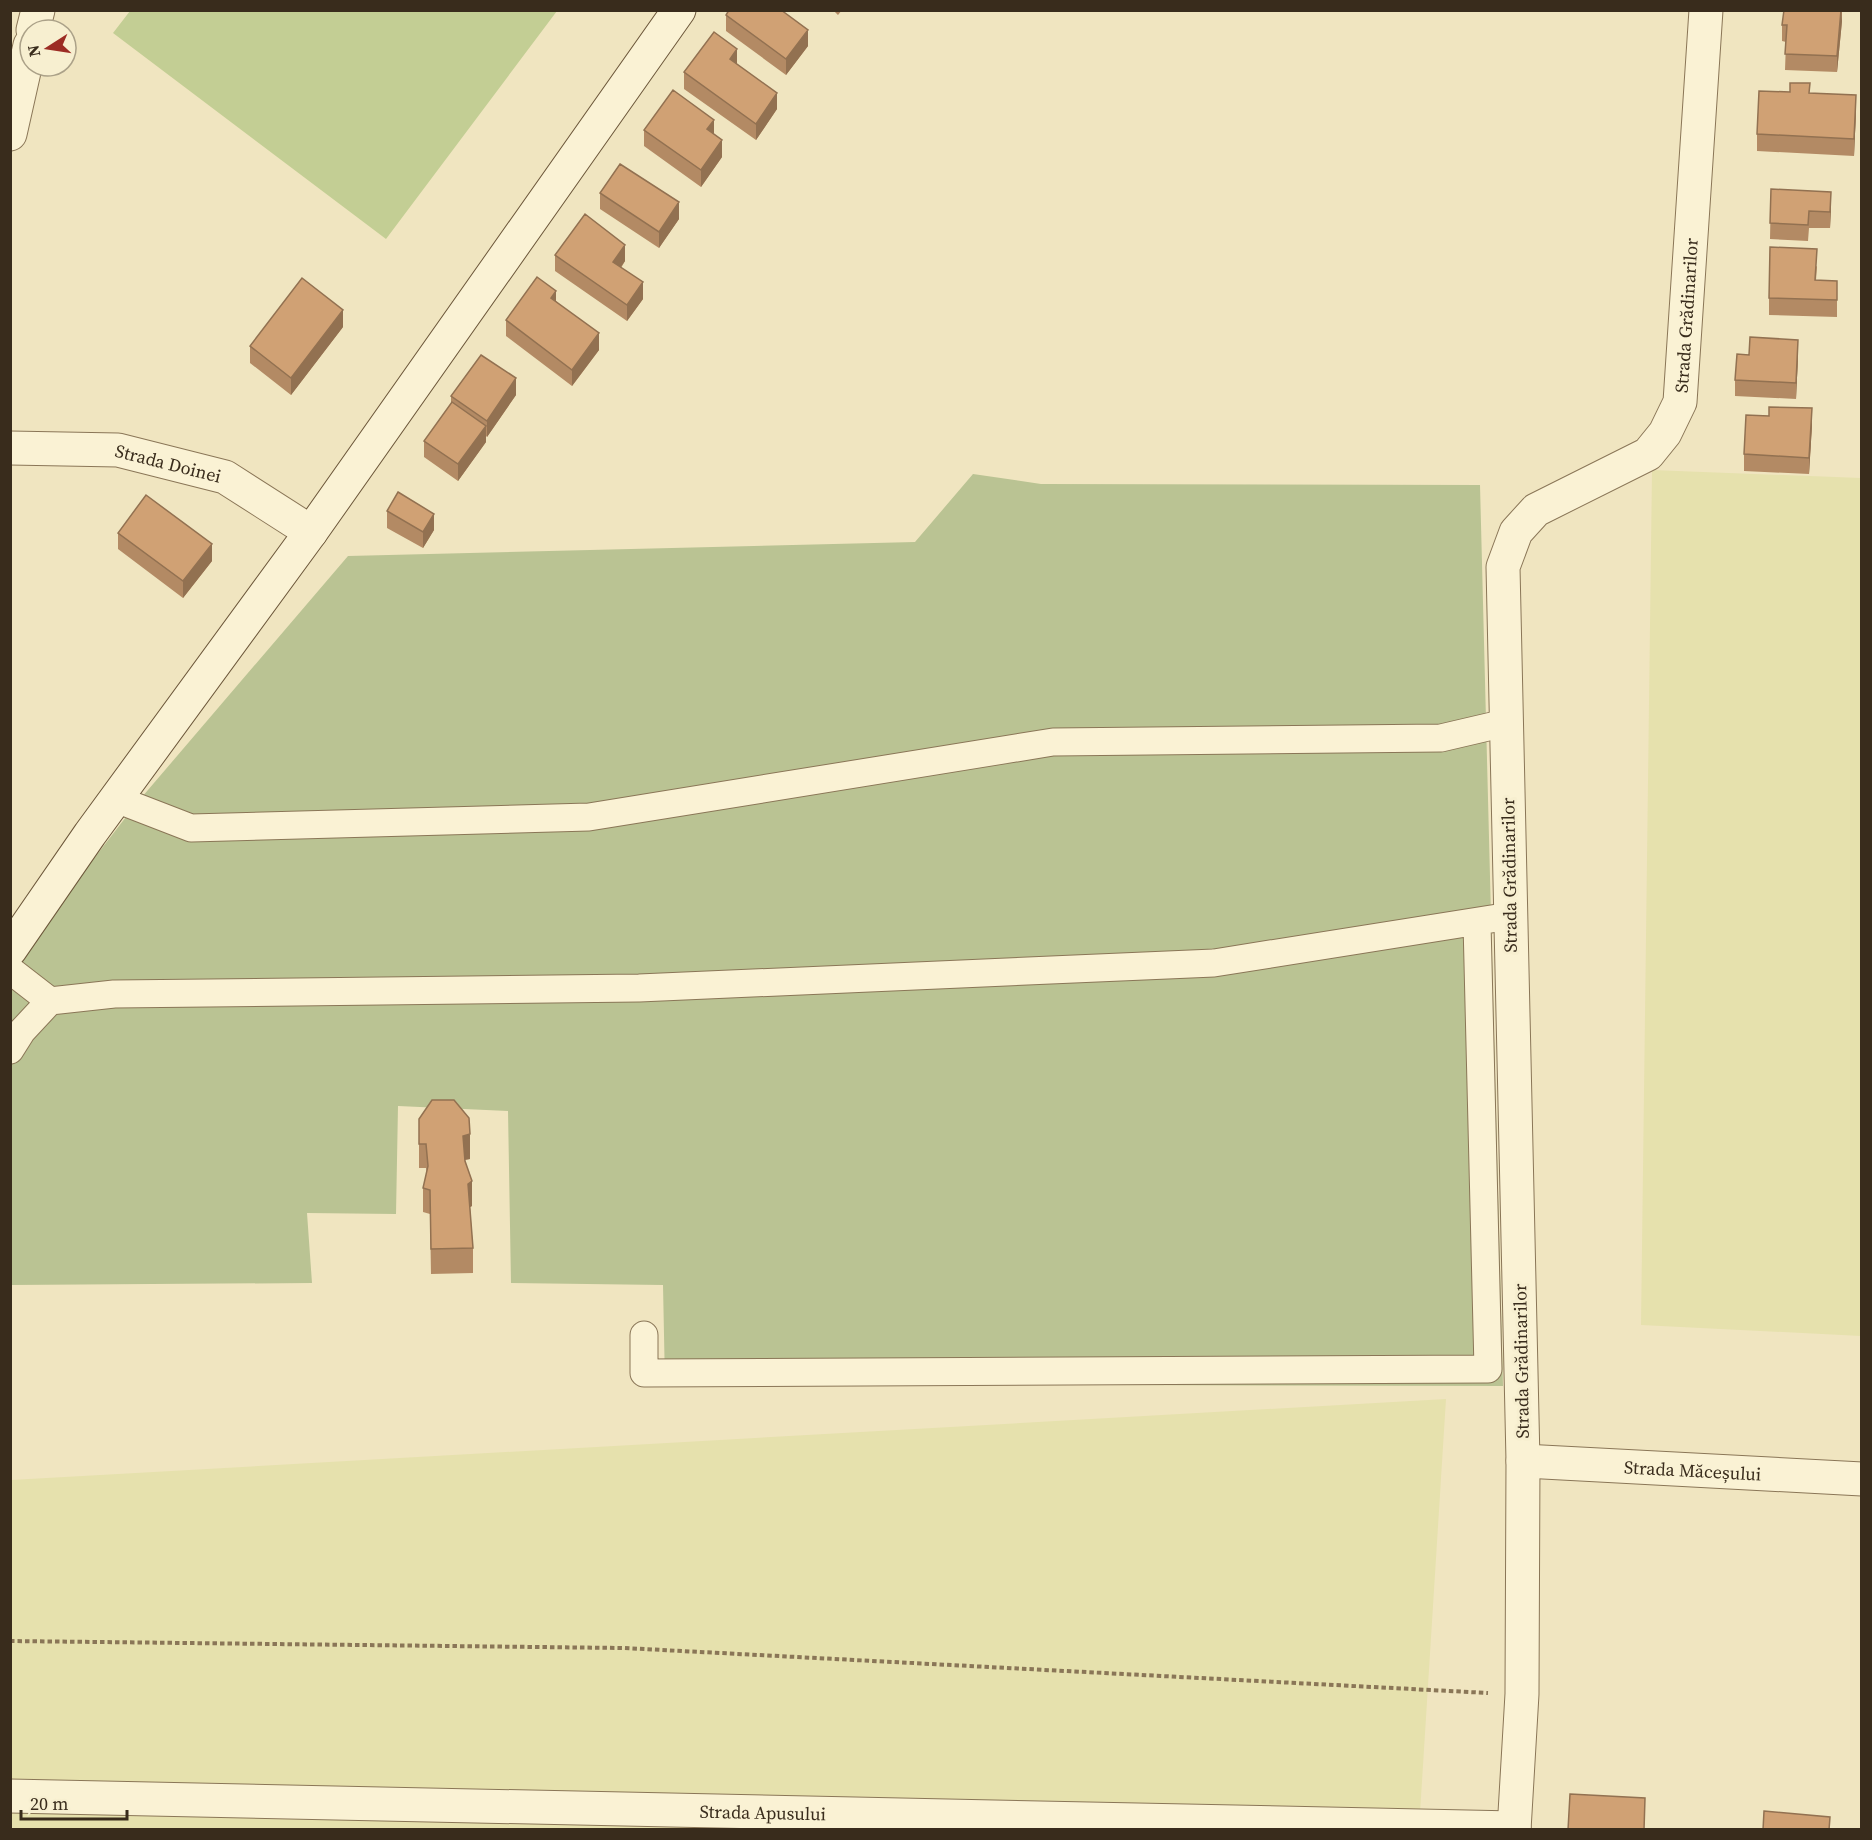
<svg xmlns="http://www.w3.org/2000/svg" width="1872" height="1840" font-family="'Source Serif 4',serif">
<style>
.farmland{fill:#e6e1ad}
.green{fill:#c3ce94}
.cemetery{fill:#bac393}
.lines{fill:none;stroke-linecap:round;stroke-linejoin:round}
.pedestrian-casing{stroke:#8a7657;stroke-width:29}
.minor-casing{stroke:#8a7657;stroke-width:35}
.secondary-casing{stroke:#6c573a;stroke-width:35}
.path{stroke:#8a7657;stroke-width:4;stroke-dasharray:4.5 3;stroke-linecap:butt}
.pedestrian{stroke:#faf2d4;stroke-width:27}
.minor{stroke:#faf2d4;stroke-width:33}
.secondary{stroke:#faf2d4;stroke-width:33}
.wall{fill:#b38a64}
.shaded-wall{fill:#927151}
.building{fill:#d0a174;stroke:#927151;stroke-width:1.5}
.labels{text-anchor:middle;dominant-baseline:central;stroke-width:6;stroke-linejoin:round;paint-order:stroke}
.street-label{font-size:18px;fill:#392c1c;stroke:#f7efd0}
</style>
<rect width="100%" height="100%" fill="#f0e5c0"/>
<path class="farmland" d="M1652,470L1861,478V1336L1641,1325Z
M1446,1399L1419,1829L11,1830V1480Z"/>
<path class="green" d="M130,11V10L557,11L386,239L113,33Z"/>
<path class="cemetery" d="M973,474L1041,484L1480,485L1503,1386L665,1384L663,1285L511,1283L508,1111L398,1106L396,1214L307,1213L312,1283L11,1285L10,980L58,905L136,804L348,556L915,542Z"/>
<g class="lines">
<g class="pedestrian-casing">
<path id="pedestrian" d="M116,799L191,828L589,817L1053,742L1441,738L1505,723
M10,970L50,1001L114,994L639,988L1214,963L1510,916
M10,1050L22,1031L50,1001
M644,1335V1373L1488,1369L1477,923"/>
</g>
<g class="minor-casing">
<g id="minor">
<path d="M33,30L38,10"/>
<path d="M10,134L30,45"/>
<path id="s1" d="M10,448L118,450L225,477L311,532"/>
<path id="s2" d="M1523,1461L1862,1479"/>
<path id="s3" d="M10,1796L1514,1828"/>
<path id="s4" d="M1514,1830L1522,1694L1523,1461L1503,567L1516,532L1536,510L1648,454L1665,433L1680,402L1706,10"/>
</g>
</g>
<g class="secondary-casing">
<path id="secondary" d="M10,950L90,834L311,532L679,10"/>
</g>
<path class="path" d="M10,1641L624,1648L1488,1693"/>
<use href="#pedestrian" class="pedestrian"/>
<use href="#minor" class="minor"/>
<use href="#secondary" class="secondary"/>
</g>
<path class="wall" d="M833,10H842L838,15Z
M1842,10V21L1837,72L1785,70L1786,42L1782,41V25Z
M726,15L808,46L786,75L726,31Z
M737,64L777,109L756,140L684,89V72Z
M1810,93L1856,111L1854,156L1757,151V134Z
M644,130L714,134L722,157L701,187L644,146Z
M1771,189L1831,208L1830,228H1809L1808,241L1770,239Z
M600,193L679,219L659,248L600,209Z
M555,255L625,261L621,268L643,299L627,321L555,271Z
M1817,266L1816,280L1837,298V317L1769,315V298Z
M556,301L599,350L572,386L506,336V320Z
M343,327L291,395L250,363V346Z
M1749,355L1798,356L1796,399L1735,396V380Z
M516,395L487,437L486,436V442L458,481L424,457V441L451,405V396Z
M1812,425L1809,474L1744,471V454Z
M387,511L434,530L423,548L387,528Z
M118,533L212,561L183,598L118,549Z
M419,1119L470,1159L465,1160L472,1206L470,1207L473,1248V1273L431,1274L430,1214L423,1212V1188L427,1174L426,1168H419Z"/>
<path class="shaded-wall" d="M1841,10L1842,21L1837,72V56Z
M808,30V46L786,75V59Z
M737,49V65L730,59Z
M777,93V109L756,140V124Z
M1856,95V111L1854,156V139Z
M714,120V136L707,129Z
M722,140V157L701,187V170Z
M1831,192V208L1830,228V212Z
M679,202V219L659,248V232Z
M625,245V261L613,278V262Z
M643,282V299L627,321V305Z
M556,291V308L551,298Z
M343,310V327L291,395V378Z
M599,333V350L572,386V370Z
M1798,340V356L1796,399V383Z
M516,378V395L487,437V421Z
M1812,408V425L1809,474V458Z
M486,426V442L458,481V464Z
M434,514V530L423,548V532Z
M212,544V561L183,598V581Z
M470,1134V1159L463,1160V1136Z
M472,1181V1206L468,1208V1184Z"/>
<path class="building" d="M729,10H781L808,30L786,59L726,15Z
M1784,10H1841L1837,56L1785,54L1787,25H1782Z
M714,32L737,49L730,59L777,93L756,124L684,72Z
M1790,83H1810L1809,93L1856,95L1854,139L1757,134L1759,91L1790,92Z
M673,90L714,120L707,129L722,140L701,170L644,130Z
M620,164L679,202L659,232L600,193Z
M1771,189L1831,192L1830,212L1809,211L1808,225L1770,223Z
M585,214L625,245L613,262L643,282L627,305L555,255Z
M1770,247L1817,249L1815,280L1837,281V300L1769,298Z
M537,277L556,291L551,298L599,333L572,370L506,320Z
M302,278L343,310L291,378L250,346Z
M1750,337L1798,340L1796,383L1735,380L1737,354L1749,355Z
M481,355L516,378L487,421L451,396Z
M452,402L486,426L458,464L424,441Z
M1769,407L1812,408L1809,458L1744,454L1746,415L1769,416Z
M398,492L434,514L423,532L387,511Z
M146,495L212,544L183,581L118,533Z
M432,1100H454L469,1118L470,1134L463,1136L465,1161L472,1181L468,1184L473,1248L431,1249L430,1190L423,1188L428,1166L426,1144H419V1119Z
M1570,1794L1645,1798L1644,1830H1568Z
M1764,1811L1830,1817L1829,1830H1763Z"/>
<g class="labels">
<g class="street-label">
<text stroke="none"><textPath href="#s4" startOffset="1604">Strada Grădinarilor</textPath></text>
<text stroke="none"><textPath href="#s1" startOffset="160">Strada Doinei</textPath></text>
<text transform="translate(1509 875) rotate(-91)">Strada Grădinarilor</text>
<text transform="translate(1521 1361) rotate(-91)">Strada Grădinarilor</text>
<text stroke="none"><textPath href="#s2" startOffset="170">Strada Măceșului</textPath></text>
<text stroke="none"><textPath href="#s3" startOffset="753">Strada Apusului</textPath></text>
</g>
</g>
<rect width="1872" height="1840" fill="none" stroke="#392c1c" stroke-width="24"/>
<g transform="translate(48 48) rotate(258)"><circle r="28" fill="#f7efd0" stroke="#aba188" stroke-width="1.5"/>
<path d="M0-4.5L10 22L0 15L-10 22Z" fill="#9c2c24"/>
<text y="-9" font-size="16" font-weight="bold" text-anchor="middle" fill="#392c1c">N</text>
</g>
<path d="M21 1810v9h106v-9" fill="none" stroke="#392c1c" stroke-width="3"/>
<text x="30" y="1810" font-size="18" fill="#392c1c" stroke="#f7efd0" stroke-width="4.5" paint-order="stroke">20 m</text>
</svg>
